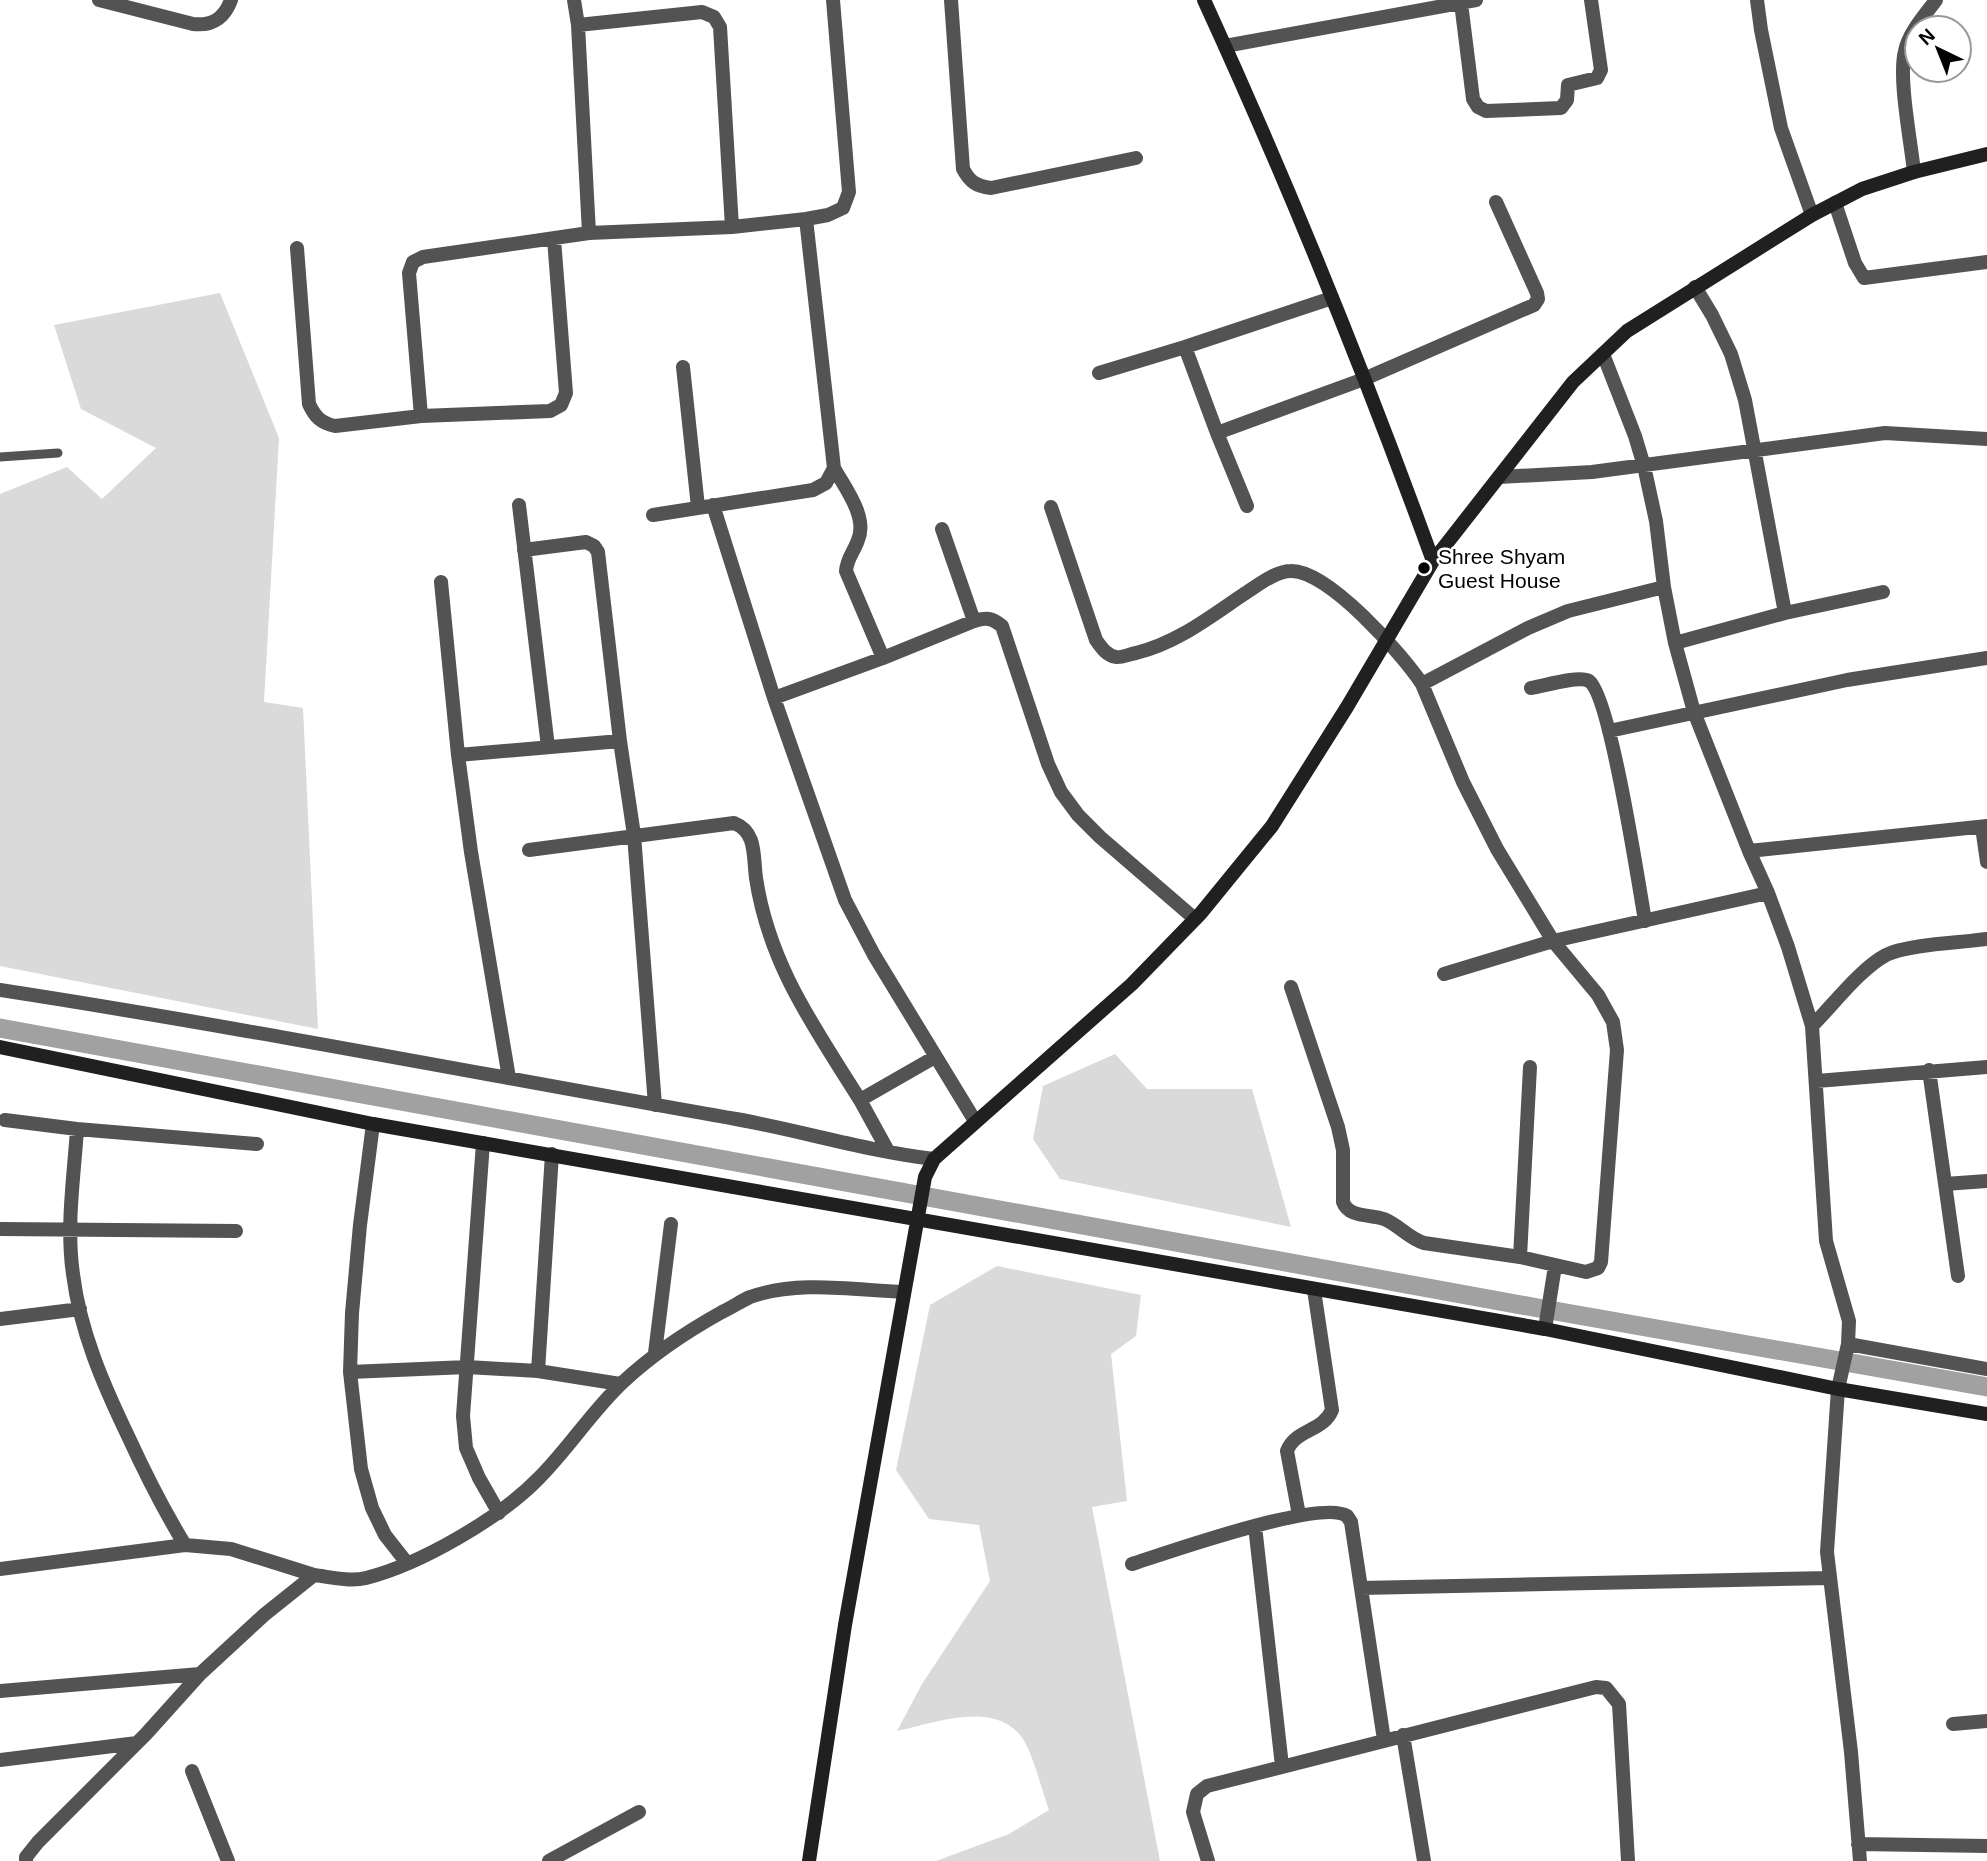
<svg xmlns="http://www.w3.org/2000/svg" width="1987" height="1861" font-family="Helvetica,sans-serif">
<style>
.green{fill:#dadada}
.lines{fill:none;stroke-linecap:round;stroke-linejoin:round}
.canal{stroke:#a1a1a1;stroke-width:19}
.lane{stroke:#535353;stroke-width:9}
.street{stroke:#535353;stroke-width:14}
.secondary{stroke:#202020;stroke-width:14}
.poi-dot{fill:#000;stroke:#fff;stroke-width:2.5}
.labels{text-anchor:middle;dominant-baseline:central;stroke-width:5;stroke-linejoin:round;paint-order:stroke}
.poi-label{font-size:21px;fill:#000;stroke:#fff;text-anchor:start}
</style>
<rect width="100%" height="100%" fill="#fff"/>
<path class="green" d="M220,293L279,438L264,702L303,708L318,1029L0,966V494L67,467L102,499L156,448L81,409L54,325Z
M1115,1054L1147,1089H1252L1291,1227L1060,1179L1033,1139L1043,1086Z
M997,1266L1141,1295L1136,1336L1111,1354L1127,1501L1092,1507L1160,1861H936L1009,1834L1049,1810C1042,1791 1033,1754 1023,1739C995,1699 936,1723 897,1731L922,1684L990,1581L979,1525L929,1519L896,1470L930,1305Z"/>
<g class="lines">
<path class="canal" d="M0,1028L1538,1308L1987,1387"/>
<path class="lane" d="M0,457L58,453"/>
<path class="street" d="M99,0L193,24C212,26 224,19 231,0
M574,0L578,25L589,233
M951,0L963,169C970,182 976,186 991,188L1136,158
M1757,0L1761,30L1781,128L1812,215
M1461,3L1473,99L1478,107L1486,111L1561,108L1567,100L1568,85L1597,78L1601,70L1591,0
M578,25L702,12L714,17L720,27L732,227
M1225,46L1476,0
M1914,172C1911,142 1898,78 1905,51C1909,32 1925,15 1936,0
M1835,203L1855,263L1864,278L1987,262
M297,248L309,404C315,417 321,423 335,426L421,416L550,411L561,405L566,393L554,239
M1695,287L1712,315L1731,354L1745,400L1785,613
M1185,347L1217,433L1247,506
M1603,354L1635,436L1644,466L1656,521L1664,587L1675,643
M683,367L698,507
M1099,373L1185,347L1332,298
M421,416L409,273L413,262L423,257L589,233L732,227L806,219L828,215L843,208L849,192L833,0
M1217,433L1364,379L1534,305L1538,299L1537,293L1496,202
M834,468C845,488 868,517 858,540C854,552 847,558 846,571L883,658
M1499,477L1592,472L1885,433L1987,439
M519,505L548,747
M713,505L774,698L845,900L874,955L975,1121
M1051,507L1096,640C1101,647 1106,655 1116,657C1121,658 1130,654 1136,653C1177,643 1210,617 1244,594C1257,586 1275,571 1291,571C1328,570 1402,654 1422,684L1528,628L1568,611L1664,587
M653,515L813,490L826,483L834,468L806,219
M942,529L974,621
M524,550L586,542L594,546L598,552L620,741L634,835L655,1105
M441,582L458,755L471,852L509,1078
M1531,688C1544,686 1579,675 1589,681C1610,695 1639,886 1645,921
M774,698L883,658L974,621C986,617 992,618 1002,626L1048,764L1061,792L1078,815L1100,837L1195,919
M1609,731L1847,680L1987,658
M458,755L620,741
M1982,827L1987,862
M529,850L734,823C757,832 753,856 756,878C769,965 815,1028 860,1100
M1749,851L1987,826
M1444,974L1553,941L1768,893
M1291,987L1338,1127L1343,1150V1202C1349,1218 1370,1214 1384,1219C1399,1225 1408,1238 1424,1243L1520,1257L1586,1272L1598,1268L1601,1262L1617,1050L1613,1022L1598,995L1553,941L1497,849L1463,782L1422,684
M0,990C246,1028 491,1076 736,1119C802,1131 867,1151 934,1159
M1812,1026C1833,1005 1860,969 1886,955C1909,944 1960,943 1987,939
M1929,1070L1958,1276
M1817,1081L1987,1067
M5,1120L77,1129L257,1144
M373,1124L360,1225L352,1313L350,1372L361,1469L372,1508L385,1535L407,1563
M77,1129C74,1176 66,1226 73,1274C80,1331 103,1384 128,1436C145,1473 163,1509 185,1545L231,1549L314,1575
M483,1143L463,1416L466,1448L479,1478L499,1513
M888,1151L860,1100L935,1057
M1945,1184L1987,1181
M0,1229L236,1231
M1520,1257L1530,1067
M0,1319L80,1309
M1545,1329L1555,1266
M1848,1344L1987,1369
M655,1353L671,1224
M538,1371L552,1154
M350,1372L467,1367L538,1371L620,1384
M1299,1515L1287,1451C1295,1429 1323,1432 1332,1410L1314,1290
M1255,1526L1282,1766
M1132,1564C1166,1553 1322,1498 1347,1516L1351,1522L1384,1740
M0,1569L185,1545
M1361,1588L1830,1578
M0,1691L200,1674
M1953,1724L1987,1721
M1403,1735L1424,1861
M0,1760L137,1743
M192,1771L228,1861
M1858,1844L1987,1846
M26,1861V1857L38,1842L146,1734L200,1674L264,1615L314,1575C330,1577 350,1582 366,1578C421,1564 500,1518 539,1478C569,1448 592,1411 623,1382C653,1354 686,1332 722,1312C731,1308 741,1301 750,1297C798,1280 854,1290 903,1292
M549,1861L639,1812
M1208,1861L1193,1812L1197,1794L1207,1786L1596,1687L1606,1688L1619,1704L1628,1861
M1860,1861L1851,1752L1827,1552L1838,1389L1848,1344L1849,1321L1826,1241L1812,1026L1788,947L1768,893L1749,851L1694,712L1675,643L1785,613L1883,592"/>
<path class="secondary" d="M1433,561L1573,382L1627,331L1812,215L1862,189L1914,172L1987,154
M0,1047L373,1124L1545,1329L1838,1389L1987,1414
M809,1861L845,1625L925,1177L934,1159L1132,984L1201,913L1272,826L1347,707L1433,561C1364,371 1288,183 1204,0"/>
</g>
<circle class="poi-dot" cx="1424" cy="568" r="7"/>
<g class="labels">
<g class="poi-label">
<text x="1438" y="556">Shree Shyam<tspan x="1438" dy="24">Guest House</tspan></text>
</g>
</g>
<g transform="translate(1938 49) rotate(317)"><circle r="33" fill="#ffffff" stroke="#999999" stroke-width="2"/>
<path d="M0-5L12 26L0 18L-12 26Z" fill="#000000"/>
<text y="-10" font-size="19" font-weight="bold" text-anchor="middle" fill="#000000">N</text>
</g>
</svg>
